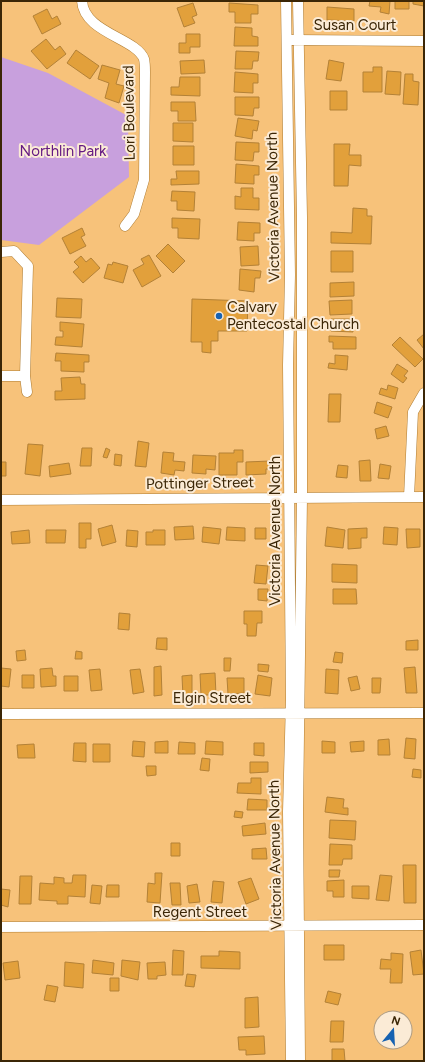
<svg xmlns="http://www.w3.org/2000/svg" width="425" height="1062" font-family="Figtree,sans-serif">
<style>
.green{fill:#c8a0dd}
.building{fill:#e2a03b;stroke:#b38137}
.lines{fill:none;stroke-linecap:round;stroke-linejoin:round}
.street-casing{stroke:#ae7c32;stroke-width:11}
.street{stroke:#fff;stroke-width:10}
.poi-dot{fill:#1762b1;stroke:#fbebd6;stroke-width:1.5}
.labels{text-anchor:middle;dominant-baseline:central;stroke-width:4;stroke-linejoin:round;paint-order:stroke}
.street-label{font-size:15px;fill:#3b2606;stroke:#fbebd6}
.park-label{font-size:15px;fill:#651a82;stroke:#fbebd6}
.poi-label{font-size:15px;fill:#3b2606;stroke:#fbebd6;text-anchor:start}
</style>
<rect width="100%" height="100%" fill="#f7c27a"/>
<path class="green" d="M1,57L48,73L128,116L129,177L39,245L1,240Z"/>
<path class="building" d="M370,1H390L389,14L380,12L381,7L369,6Z
M395,1H409V9H395Z
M413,1H424V6L413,4Z
M193,3L197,15L192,17L195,23L184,27L177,8Z
M229,3L258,5V14H251V23H235V12H229Z
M327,7L354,9V21L327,20Z
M47,9L52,19L57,16L61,24L42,34L33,16Z
M235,27L252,28V36L258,37V46H234Z
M186,34H200V47H190V53H179V43H186Z
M46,39L55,50L60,46L66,54L47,69L31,51Z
M76,50L99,66L90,79L67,63Z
M236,51L259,52L258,61H253L252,69H235Z
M204,60L205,73L181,74L180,61Z
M329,60L344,63L341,81L326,79Z
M102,65L120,70L116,84L124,86L119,103L105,98L109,83L98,79Z
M373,67H382V92H363V72H373Z
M387,71L401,72L400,95L385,94Z
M235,72L258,74V83H253V93L234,92Z
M405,74H413V81L419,82L418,105L403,104Z
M180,77H200V96L171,95V87H179Z
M330,91H347V110H330Z
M235,97H259V108H254L253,116L235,115Z
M171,102H195L196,121H178V111H171Z
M238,118L259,121L257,131L253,130L252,139L235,136Z
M173,123H193V142L173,141Z
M236,142L259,143V152H254L253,161L235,160Z
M334,144H350L349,155H361V166L349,165L348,186H334Z
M173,146H194V165H173Z
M236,164L259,166V175H254V184L235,183Z
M176,171H199V184L171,185V179H177Z
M241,188H253V198H259V210L235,209V196L241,197Z
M172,191L195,192L194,211L177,210V201H171Z
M353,208L367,209V216H372L371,244L331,243V232L352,233Z
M172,218L200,219L199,239L178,238V228H172Z
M238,222L260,223V233H254V241L237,240Z
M82,228L85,235L81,237L86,246L70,254L62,238Z
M168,244L185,261L173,273L156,256Z
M258,246L259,265L241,266L240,247Z
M331,251H353V272H331Z
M149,255L161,276L142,287L133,270L144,264L141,259Z
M81,256L86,262L91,258L100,268L83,283L73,272L79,267L74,262Z
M113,262L128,266L123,283L104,278L108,264L112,265Z
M240,269L261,271L260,278H255L254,292L239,290Z
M354,282V296L330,297V283Z
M57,298L82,299L81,318L56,317Z
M192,299L248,301L247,331H218V341H211V353L202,352V342H191Z
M352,300V314L330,315L329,301Z
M331,319H353V332L331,331Z
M60,322L84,324L82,347L55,345L56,337H63V331H60Z
M424,334V349L417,340Z
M329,336L356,337V349H333V342H329Z
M400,337L423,359L415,367L392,345Z
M56,353L89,355V362H84V372L61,371V361H55Z
M335,355L348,356L347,370L328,368L329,363L335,364Z
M397,364L408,371L404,376L407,378L403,383L391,374Z
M80,377L81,384H85V399L55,400V391H62L61,378Z
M388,385L398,388L395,399L379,394L381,388L387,390Z
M329,394H341L340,422H328Z
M377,402L392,407L388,418L374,413Z
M386,426L389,436L377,439L375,429Z
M138,441L149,443L146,467L135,466Z
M28,444L43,445L40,476L25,474Z
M82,448H92L91,466H80Z
M106,448L110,450L107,458L103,457Z
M234,450H243V462H237V475H219V453H234Z
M163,452L174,453L173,461L185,462L184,471L175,470L174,475L161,473Z
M115,454L122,455L121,466L114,465Z
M193,455L216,456L215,470L206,469V474L192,473Z
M370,460L371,481H360L359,461Z
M270,461L271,469H266V474L246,475V462Z
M1,462H6V476H1Z
M69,463L71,474L50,477L49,466Z
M380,464L391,466L389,479L378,478Z
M338,465L348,466L347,478L336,477Z
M79,523H91V539H86V548H79Z
M112,525L116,542L102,546L98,529Z
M193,526L194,539L175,540L174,527Z
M203,527L221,529L219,544L202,542Z
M227,527L245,528V541L226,540Z
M327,527L345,530L343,548L325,546Z
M384,527L398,528L397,545L383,544Z
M255,528H266V539H255Z
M367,528V538H361V548L348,549V529Z
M406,529H420V547L407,548Z
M29,530L30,543L12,544L11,532Z
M46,530H66L65,543H46Z
M127,530L138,531L137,547L126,546Z
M153,530H165V545H146V532H153Z
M332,564L357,565V583L332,582Z
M256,565L268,566L266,584L254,583Z
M258,589H268L267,601L258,600Z
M333,589H356L357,604H333Z
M244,611H262V623H257L256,636H247V624H244Z
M119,613L130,614L129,630L118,629Z
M157,638H167V650L156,649Z
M418,640V650H406V641Z
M25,650L26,660L17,661L16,651Z
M76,651L82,652V659H75Z
M335,652L343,653L342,663L333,662Z
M224,658H231L230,671H224Z
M258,664L269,665L268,672L258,671Z
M161,666L162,695L154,696V667Z
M415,667L417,693H406L404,668Z
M1,668L11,669L9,687L1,686Z
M52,668L53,676H56V686L41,687L40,669Z
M100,669L102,690L91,691L89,670Z
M140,669L144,692L133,694L130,670Z
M326,669L339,670L338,694L325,693Z
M215,673L216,695H201L200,674Z
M22,675H34V688H22Z
M192,675V697H183L182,676Z
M258,675L272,678L270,696L255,694Z
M64,676H78V691H64Z
M357,676L360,689L351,691L348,678Z
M227,678H244V693L228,694Z
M372,678H381L380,693H372Z
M406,738L416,739L415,759L404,758Z
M389,739L390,755H378V740Z
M133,741L145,742L144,757L132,756Z
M168,741V753H155V742Z
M206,741L223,742V755L205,754Z
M322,741L335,742V753H322Z
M364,741V751L351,752L350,742Z
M179,742L195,743V754H178Z
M74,743H86V762L73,761Z
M254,743H264V756L254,755Z
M34,744L35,758H18L17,745Z
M93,744H110V762H93Z
M202,758L210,759L209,771L200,770Z
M250,762H268V772L250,773Z
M146,766H156V775L147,776Z
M413,769L421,770V778L412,777Z
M251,778H261V794L237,793L238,783H251Z
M327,797L344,799L343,808H348V815L325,812Z
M248,799L267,800V810H247Z
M235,811L243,812L242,818L234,817Z
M330,820L356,821L355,840L329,838Z
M265,823L266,834L243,836L242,826Z
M171,843H180V856H171Z
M330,844L352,845V859H343L342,865H329Z
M266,848L267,859H252V849Z
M403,865H416V903H404Z
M329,870H340L339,877H329Z
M155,873H162L160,903L147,902L148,883L155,884Z
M73,875H86L85,897L68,896V904H57V901L39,900L40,883L54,884V877L64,878V883H72Z
M380,875L392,876L389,901L376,900Z
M20,876H32L31,904H19Z
M251,878L259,899L246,904L238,882Z
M344,880V897H333V891H327V881Z
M213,881L224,882L222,903L211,902Z
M170,883H180L181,905H172Z
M197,884L200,902L189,903L187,886Z
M92,885L102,886L100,904L90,903Z
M107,885H119V897H106Z
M352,886H369V899L352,898Z
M1,889L10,890L8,907L1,905Z
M324,945H344V960H324Z
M173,950L184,951L183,975H172Z
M421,950L424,974L413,975L410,952Z
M219,951L240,952V969L201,968V956H219Z
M391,953L403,954L402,983H390L391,969H380L381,959L391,960Z
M93,960L114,963L113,975L92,973Z
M122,960L140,962L138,980L121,976Z
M18,961L20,978L5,980L3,963Z
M65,962L84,964L83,988L64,986Z
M165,962L166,975L157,976V979H148L147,963Z
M187,974L196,975L194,987L185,986Z
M110,978H119V991H110Z
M47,985L58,987L55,1002L44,1000Z
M328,991L341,994L338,1005L325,1002Z
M258,997L259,1027L245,1028V998Z
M331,1021H344L343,1042H330Z
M264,1036L265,1054L246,1055V1050H239L238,1037Z
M332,1049H344L345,1061H332Z"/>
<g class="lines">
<g class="street-casing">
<path id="street" d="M82,1C84,33 136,38 144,59C145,63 145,68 145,72L144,180L134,214L125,226
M286,1L290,275L288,365L291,700L288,812L291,1061
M298,1L302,217V497L298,812L300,1061
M292,40L424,41
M1,252L14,251L28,266L25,376L27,392
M1,376H25
M409,497L413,412L424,393
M1,500L424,497
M1,714L424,713
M1,927L424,925"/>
</g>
<use href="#street" class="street"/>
</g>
<circle class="poi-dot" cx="219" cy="316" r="4"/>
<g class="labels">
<g class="street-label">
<text x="355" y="25">Susan Court</text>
<text transform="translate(129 113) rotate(-91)">Lori Boulevard</text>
<text transform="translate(273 207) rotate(-91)">Victoria Avenue North</text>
<text transform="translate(200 483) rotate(-1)">Pottinger Street</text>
<text transform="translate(275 531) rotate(-90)">Victoria Avenue North</text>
<text x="212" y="698">Elgin Street</text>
<text transform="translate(275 855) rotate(-91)">Victoria Avenue North</text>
<text x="200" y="912">Regent Street</text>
</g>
<g class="park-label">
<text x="63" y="151">Northlin Park</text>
</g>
<g class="poi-label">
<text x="227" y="307">Calvary<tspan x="227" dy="17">Pentecostal Church</tspan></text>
</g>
</g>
<rect width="425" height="1062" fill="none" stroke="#3b2606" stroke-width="4"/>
<g transform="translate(393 1030) rotate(18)"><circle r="19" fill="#fbebd6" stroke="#ae9c83"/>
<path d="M0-3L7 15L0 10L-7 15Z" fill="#1762b1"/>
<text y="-6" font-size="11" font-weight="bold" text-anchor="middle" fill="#3b2606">N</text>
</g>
</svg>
